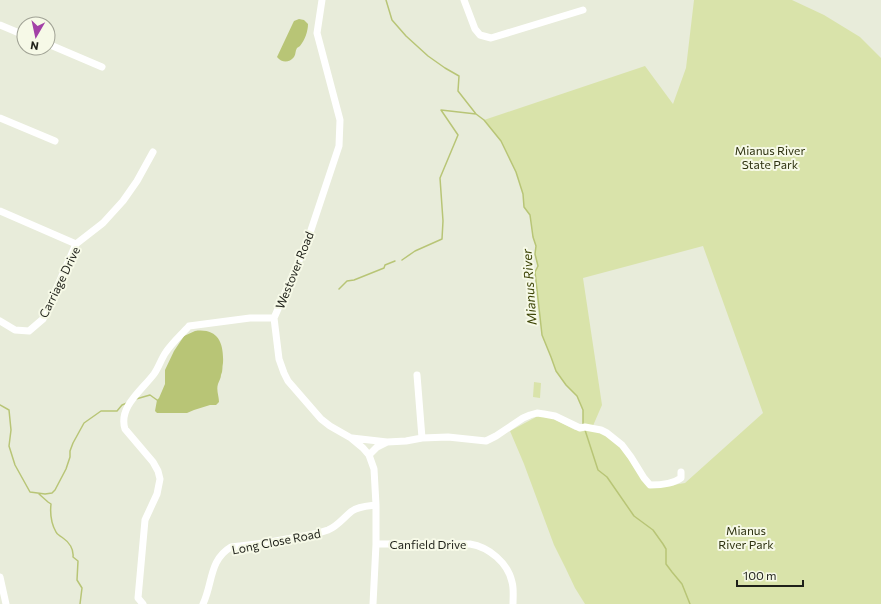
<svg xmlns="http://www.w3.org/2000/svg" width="881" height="604" font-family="Commissioner,sans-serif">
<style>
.green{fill:#d9e3aa;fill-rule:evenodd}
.water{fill:#b8c576}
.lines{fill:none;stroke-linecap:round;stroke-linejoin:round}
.stream{stroke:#b8c576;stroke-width:1.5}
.minor{stroke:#fff;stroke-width:7}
.labels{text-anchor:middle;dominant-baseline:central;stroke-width:4;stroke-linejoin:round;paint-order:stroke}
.park-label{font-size:12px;fill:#2e3210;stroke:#f6f9e7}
.street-label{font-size:12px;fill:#1e2019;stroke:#f6f9e7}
.water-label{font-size:13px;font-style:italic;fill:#3e4507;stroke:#f6f9e7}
</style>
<rect width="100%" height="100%" fill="#e8ecda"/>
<path class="green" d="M694,0H792L824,15L860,37L881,58V604H585L575,588L566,569L554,545L524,464L510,431L538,416H548L575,430H585L583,422V410L577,396L566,385L556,371L551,357L542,335L535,272L538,266L535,254L536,246L533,237L530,215L524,207L523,194L516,172L501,141L484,120L645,66L673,104L686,68ZM703,246L763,413L685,483L661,487L642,478L616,441L601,432L592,428L602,405L583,278Z
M534,382L541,383L540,398L533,397Z"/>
<path class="water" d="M299,19L304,20L308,24C308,31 305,40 300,46C299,47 298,47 297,48C295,51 296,54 294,57C289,63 282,63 277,57L293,23L294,21Z
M195,331C218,328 224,343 223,363C222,367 223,371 221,375C221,378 219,381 218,384C216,390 219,396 219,402L216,405H210L194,410L187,413H157L155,411L157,400L159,398L165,384V370L174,351L184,336Z"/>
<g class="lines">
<path class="stream" d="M386,0L392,20L406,36L428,56L445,68L459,76L458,91L476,114L484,120L501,141L516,172L523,194L524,207L530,215L533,237L536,246L535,254L538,266L535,272L542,335L551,357L556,371L566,385L577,396L583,410V424
M402,260L415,251L442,239L443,221L440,178L458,135L441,110L476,114
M339,289L347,281L354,280L384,268L385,265L395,261
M136,399L150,395L157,400
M0,405L9,410L11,430L9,446L15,465L30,492L45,494L52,493L55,490L66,469L70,457V451L73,443L84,423L101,411H117L122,405L127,403
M585,430L598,470L607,477L634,516L653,530L663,544L666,549V564L672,572L682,584L690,604
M39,494L48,502L51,504C50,513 51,523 56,532C57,535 61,536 63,538C69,542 74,549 73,557L78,561L77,580L82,588L80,604"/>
<path class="minor" d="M322,0L317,33L340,120L339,146L306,245L274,318L279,359L284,373L288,381L321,419L330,426L351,438L363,448L369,455L374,469L376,505V544L373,604
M464,0L475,29L480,35L491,38L583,10
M0,25L24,35
M48,44L102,67
M0,118L55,141
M0,211L76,244
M0,321L15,330L29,331L43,319L76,244L103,223L123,201L137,181L153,152
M417,375L422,438
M352,438L387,442
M369,455L377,447L387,442L406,441L422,438L448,437L486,441L496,436L523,418L530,415L537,413L544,414L555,416L580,428L585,427L601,430L607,433L622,445L631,457L644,478L650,485C660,485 673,484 681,478V472
M376,544H470C489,547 508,563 512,582C514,589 513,597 513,604
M0,577L6,604
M143,604L138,598L145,520L157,494L160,479L158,471L153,462L125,429C118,407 142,390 154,374C159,367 161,359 166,352C172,343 181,335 189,326L250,318H274
M203,604C213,583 209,560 231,547C251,545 272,542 292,538C304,536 317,534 328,530C338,526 344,517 352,511C359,506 368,506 376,505"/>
</g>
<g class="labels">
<g class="park-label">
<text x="770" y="150">Mianus River<tspan x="770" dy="14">State Park</tspan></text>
<text x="746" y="530">Mianus<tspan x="746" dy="14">River Park</tspan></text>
</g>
<g class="street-label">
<text transform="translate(294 270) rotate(-68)">Westover Road</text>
<text transform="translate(59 282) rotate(-64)">Carriage Drive</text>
<text transform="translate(276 541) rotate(-11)">Long Close Road</text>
<text x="428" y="544">Canfield Drive</text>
</g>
<g class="water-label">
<text transform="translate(529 287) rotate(-94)">Mianus River</text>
</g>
</g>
<g transform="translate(36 36) rotate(189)"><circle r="19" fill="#f6f9e7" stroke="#a0a295"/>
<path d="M0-3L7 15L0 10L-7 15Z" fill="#a340a7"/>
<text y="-6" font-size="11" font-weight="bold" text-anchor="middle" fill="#1e2019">N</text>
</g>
<path d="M737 580v6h66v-6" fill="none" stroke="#1e2019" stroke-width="2"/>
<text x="743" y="580" font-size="12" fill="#1e2019" stroke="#f6f9e7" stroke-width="3" paint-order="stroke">100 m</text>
</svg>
